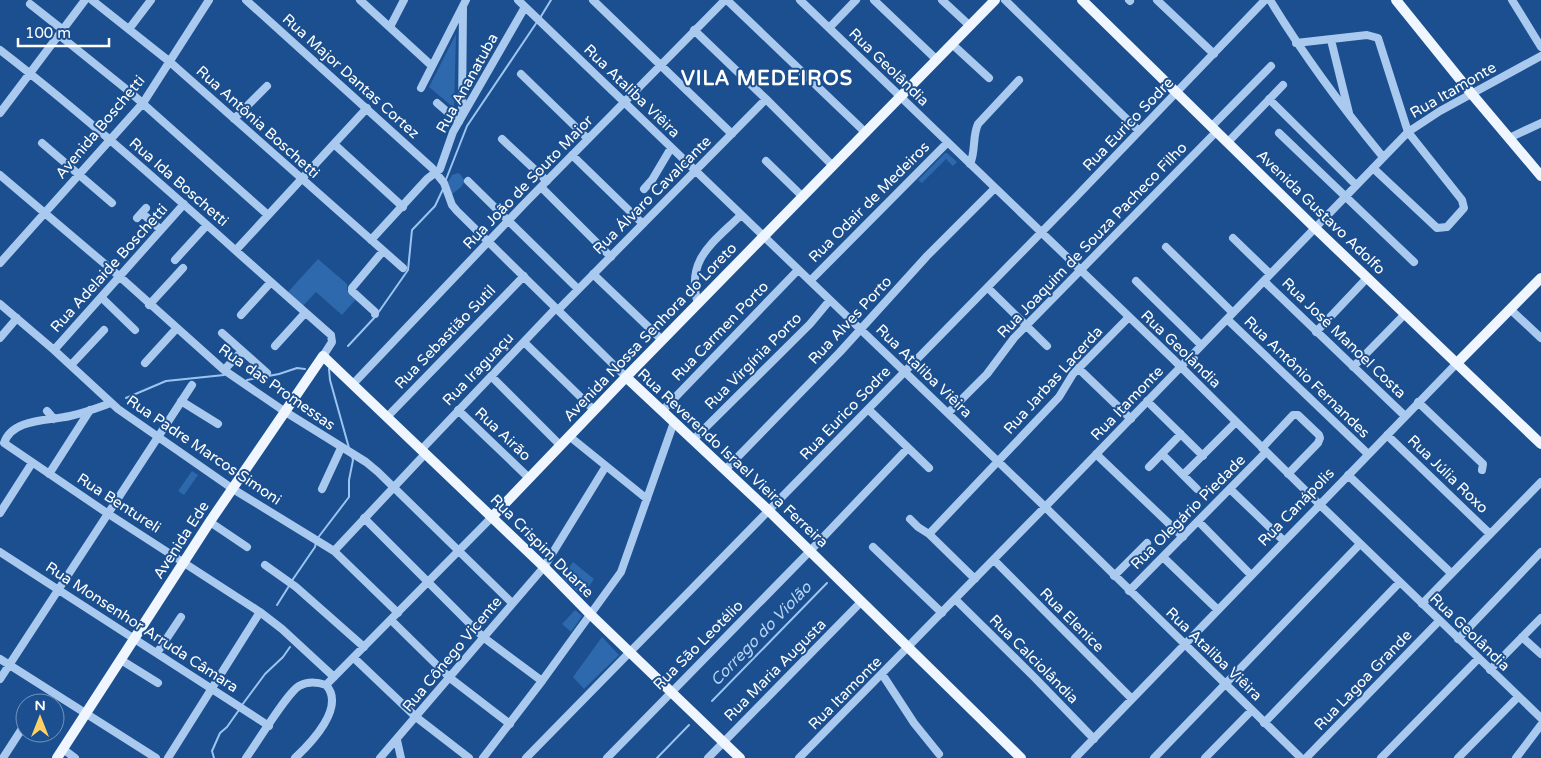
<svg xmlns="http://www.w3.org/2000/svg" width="1541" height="758" font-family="'Varela Round',sans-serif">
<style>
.green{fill:#2e69ad}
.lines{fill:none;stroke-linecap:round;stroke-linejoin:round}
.stream{stroke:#9cc4f0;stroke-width:2}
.minor{stroke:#a9c9ee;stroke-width:8}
.major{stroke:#f0f6ff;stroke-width:10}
.labels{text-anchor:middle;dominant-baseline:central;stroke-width:4;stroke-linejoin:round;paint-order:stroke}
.street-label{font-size:15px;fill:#fff;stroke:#1b4f8f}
.water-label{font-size:16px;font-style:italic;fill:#b5d3f5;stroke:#1b4f8f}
.district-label{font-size:20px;font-weight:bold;letter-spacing:1px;fill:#fff;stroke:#1b4f8f}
</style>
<rect width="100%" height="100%" fill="#1b4f8f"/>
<path class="green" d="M456,34L454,108L429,87Z
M945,153H947L957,162L953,166L946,159L922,183L918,180Z
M458,173L460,174L465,181L461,187L451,195L448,182L452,175Z
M318,259L347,284V290L357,298L342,315L316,292L303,306L288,292Z
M192,471L198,475L184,495L178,491Z
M573,562L594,579L582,596L562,577Z
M575,610L582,616L571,632L562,624Z
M602,637L619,655L584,689L573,677Z"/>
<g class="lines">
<path class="stream" d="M540,18L551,0
M445,182L467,126L537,22
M378,313L408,270L412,230L435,206L443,189
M348,346L375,317
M329,369L330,380L349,448
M247,380L279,374L297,368L305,369
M126,398L166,381L224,375
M317,539L349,497V480L353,460L352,457
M291,582L315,547L316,542
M277,605L289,586
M712,701L827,583
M242,705L265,674L283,657L290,647
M214,758L212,751L220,733L227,727L239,710
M657,758L689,725"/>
<path class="minor" d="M92,0L170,62L403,268
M246,0L432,168L444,183L452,205L457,211L626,377
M360,0L432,66
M518,0L1039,501L1301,758
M593,0L732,134
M727,0L866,133
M800,0L1173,359L1314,499L1541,718
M874,0L937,60
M942,0L970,26
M1005,0L1139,131
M1129,0L1130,1
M1157,0L1214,54
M1270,0C1304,56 1342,107 1383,157
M1512,0L1541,47
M30,4L63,30
M390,27L404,0
M829,28L856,0
M129,29L151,0
M694,30L766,99L833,166
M59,35L131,93L268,215
M1331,40L1349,113
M1296,43L1367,35L1378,38L1408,132L1462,200L1464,208L1447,227L1437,228L1373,168
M952,44L989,78
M0,50C115,139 221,239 331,335L332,342L323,356
M521,74L588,139
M421,88L466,0
M1269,99L1356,185
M437,103L459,122
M0,113L85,0
M462,115L463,7
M234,119L267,86
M1212,126L1271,66
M1279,133L1414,262
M1509,138L1541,123
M502,139L547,181
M1228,142L1283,85
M42,143L112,203
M334,144L403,207
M572,155L643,224
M766,161L803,197
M970,164C976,151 972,137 978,124L1019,80
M0,175L119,276L224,370L284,411L366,462L378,472L512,603
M468,181L578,289
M541,187L611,257
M644,189L652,180L671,148
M142,213L161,230
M137,218L146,208
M1233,238L1270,274
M371,240L427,179L440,169L453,132L525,7
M1166,247L1233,313
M236,250L367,108
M175,260L207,225
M0,263L143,103L209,0
M593,274L662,340
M810,281L947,143
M1136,281L1201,345
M1264,281L1405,416
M988,288L1047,346
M101,297L135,330
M0,304L54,350L118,409L233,489L334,551L398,613
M698,304C685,259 713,243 741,215
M149,305L183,268
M1510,309L1541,338
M558,310L766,99
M375,314V312L352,291V288L383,251
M241,315L271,282
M1227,319L1368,454
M1316,332L1367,278
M222,333L267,373
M0,338L17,318
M524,342L594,410
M275,346L305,313
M54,350L184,204
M145,363L176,329
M71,365L104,330
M1353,367L1405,314
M1078,368L1131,419
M224,370L242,351
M491,376L560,445
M353,384L525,203L725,0
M181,401L218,424
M1147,401L1203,456
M1418,402L1483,464L1482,470
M111,403C97,408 84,413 70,416C49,421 12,418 4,443L107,513L260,612L282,629L334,677
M868,409L929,468
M458,410L529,478
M47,411L54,419
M662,411L798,270
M948,413L987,374L1014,338L1217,131
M387,417L524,276
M1387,435L1490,534
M569,436L647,499
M693,440L810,324L830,300
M1262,448L1293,415H1298L1319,435L1320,438L1318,443L1288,474
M421,450L556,308
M1096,454L1183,537
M1162,454L1197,489
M1149,467L1181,434
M725,470L840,352L927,256L995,188
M49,474L90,410
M1183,475L1236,422
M1348,475L1451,573
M322,489L341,448
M1230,489L1284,541
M0,513L32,463
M364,518L483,637L542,681
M910,519L918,527L929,534L975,579
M210,522L247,547
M1199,522L1251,575
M929,534L1059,397L1073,374L1129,317
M873,547L942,613
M334,551L425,454
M0,552L269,726
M1163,557L1218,610
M994,560L1132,699
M265,565L296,587L364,647
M1114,576L1147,543
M1129,591L1266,452
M955,599L1035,678L1094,739
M1422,604L1541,482
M391,620L450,678L510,724
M1522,637L1541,654
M1458,639L1541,552
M157,653L181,617
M354,658L416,717L469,758
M0,659L156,758
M121,660L158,683
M1490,670L1541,618
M882,674L914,723L939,754
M0,679L192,385
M326,685L492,517
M38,703L41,699
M1264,723L1400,582
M397,740L401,758
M63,749L75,758
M3,758L25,724
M168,758L260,612
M246,758C257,743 287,693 299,686C308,681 317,682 326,685
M295,758C311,743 346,707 326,685
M380,758L544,567L606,466
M483,758L542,681L621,572L674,422
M526,758L1073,200L1265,0
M607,758L810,551L908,448
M708,758L862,601
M799,758L1045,507L1408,132L1440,111L1541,56
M1075,758L1457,363
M1154,758L1360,544
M1205,758L1252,710
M1306,758L1439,621
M1381,758L1478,659
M1458,758L1518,697
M1516,758L1541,725"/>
<path class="major" d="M1082,0L1315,228L1541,444
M1396,0L1471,93L1541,176
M1457,363L1541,278
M626,377L769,511L1021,758
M492,517L626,377L995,0
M57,758L211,520L323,356L544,567L590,614L740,758"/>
</g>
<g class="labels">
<g class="street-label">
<text transform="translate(889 67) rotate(44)">Rua Geolândia</text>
<text transform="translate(351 76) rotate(42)">Rua Major Dantas Cortez</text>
<text transform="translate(467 83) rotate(-61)">Rua Ananatuba</text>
<text transform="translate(1453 90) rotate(-30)">Rua Itamonte</text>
<text transform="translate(632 91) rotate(44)">Rua Ataliba Viêira</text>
<text transform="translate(258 122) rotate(42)">Rua Antônia Boschetti</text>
<text transform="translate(1128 124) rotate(-46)">Rua Eurico Sodre</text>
<text transform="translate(100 127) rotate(-50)">Avenida Boschetti</text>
<text transform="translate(179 182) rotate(41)">Rua Ida Boschetti</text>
<text transform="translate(528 182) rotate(-46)">Rua João de Souto Maior</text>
<text transform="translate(652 195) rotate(-45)">Rua Álvaro Cavalcante</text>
<text transform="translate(869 202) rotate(-45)">Rua Odair de Medeiros</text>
<text transform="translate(1321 212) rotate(44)">Avenida Gustavo Adolfo</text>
<text transform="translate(1092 240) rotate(-46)">Rua Joaquim de Souza Pacheco Filho</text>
<text transform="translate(109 268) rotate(-48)">Rua Adelaide Boschetti</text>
<text transform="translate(850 320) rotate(-47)">Rua Alves Porto</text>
<text transform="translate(720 331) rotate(-46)">Rua Carmen Porto</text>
<text transform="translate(650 332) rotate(-46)">Avenida Nossa Senhora do Loreto</text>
<text transform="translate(445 337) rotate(-46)">Rua Sebastião Sutil</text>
<text transform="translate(1344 338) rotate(44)">Rua José Manoel Costa</text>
<text transform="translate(1181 349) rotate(44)">Rua Geolândia</text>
<text transform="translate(753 361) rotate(-45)">Rua Virgínia Porto</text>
<text transform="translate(478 369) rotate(-46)">Rua Iraguaçu</text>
<text transform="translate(924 371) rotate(44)">Rua Ataliba Viêira</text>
<text transform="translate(1307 377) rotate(44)">Rua Antônio Fernandes</text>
<text transform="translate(1053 380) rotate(-48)">Rua Jarbas Lacerda</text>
<text transform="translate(277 387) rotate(35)">Rua das Promessas</text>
<text transform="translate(1127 403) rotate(-46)">Rua Itamonte</text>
<text transform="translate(845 413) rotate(-46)">Rua Eurico Sodre</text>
<text transform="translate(503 434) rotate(43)">Rua Airão</text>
<text transform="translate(204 450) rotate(34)">Rua Padre Marcos Simoni</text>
<text transform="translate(733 458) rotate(43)">Rua Reverendo Israel Vieira Ferreira</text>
<text transform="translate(1448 474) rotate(44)">Rua Júlia Roxo</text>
<text transform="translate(119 503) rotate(33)">Rua Bentureli</text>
<text transform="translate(1296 507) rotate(-46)">Rua Canápolis</text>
<text transform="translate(1188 512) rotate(-45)">Rua Olegário Piedade</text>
<text transform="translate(181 540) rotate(-57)">Avenida Ede</text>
<text transform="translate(542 546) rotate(45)">Rua Crispim Duarte</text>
<text transform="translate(1072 620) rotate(45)">Rua Elenice</text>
<text transform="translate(142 627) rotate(33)">Rua Monsenhor Arruda Câmara</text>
<text transform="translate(1470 632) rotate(44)">Rua Geolândia</text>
<text transform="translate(698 645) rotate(-45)">Rua São Leotélio</text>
<text transform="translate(452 654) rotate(-50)">Rua Cônego Vicente</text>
<text transform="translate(1214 654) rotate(44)">Rua Ataliba Viêira</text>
<text transform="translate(1034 659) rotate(45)">Rua Calciolândia</text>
<text transform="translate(775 670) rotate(-45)">Rua Maria Augusta</text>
<text transform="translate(1363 680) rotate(-46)">Rua Lagoa Grande</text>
<text transform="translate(845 693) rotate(-45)">Rua Itamonte</text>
</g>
<g class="water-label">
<text transform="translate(761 634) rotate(-46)">Corrego do Violão</text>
</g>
<g class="district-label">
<text x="767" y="79">VILA MEDEIROS</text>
</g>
</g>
<g transform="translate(40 718)"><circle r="24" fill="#1b4f8f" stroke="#7695bc"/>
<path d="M0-4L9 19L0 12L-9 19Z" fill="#ffd166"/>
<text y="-8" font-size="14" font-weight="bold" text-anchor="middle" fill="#ffffff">N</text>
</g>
<path d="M18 38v8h91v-8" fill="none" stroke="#ffffff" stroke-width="2.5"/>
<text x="25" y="38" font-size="15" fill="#ffffff" stroke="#1b4f8f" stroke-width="4" paint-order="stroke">100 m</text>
</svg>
